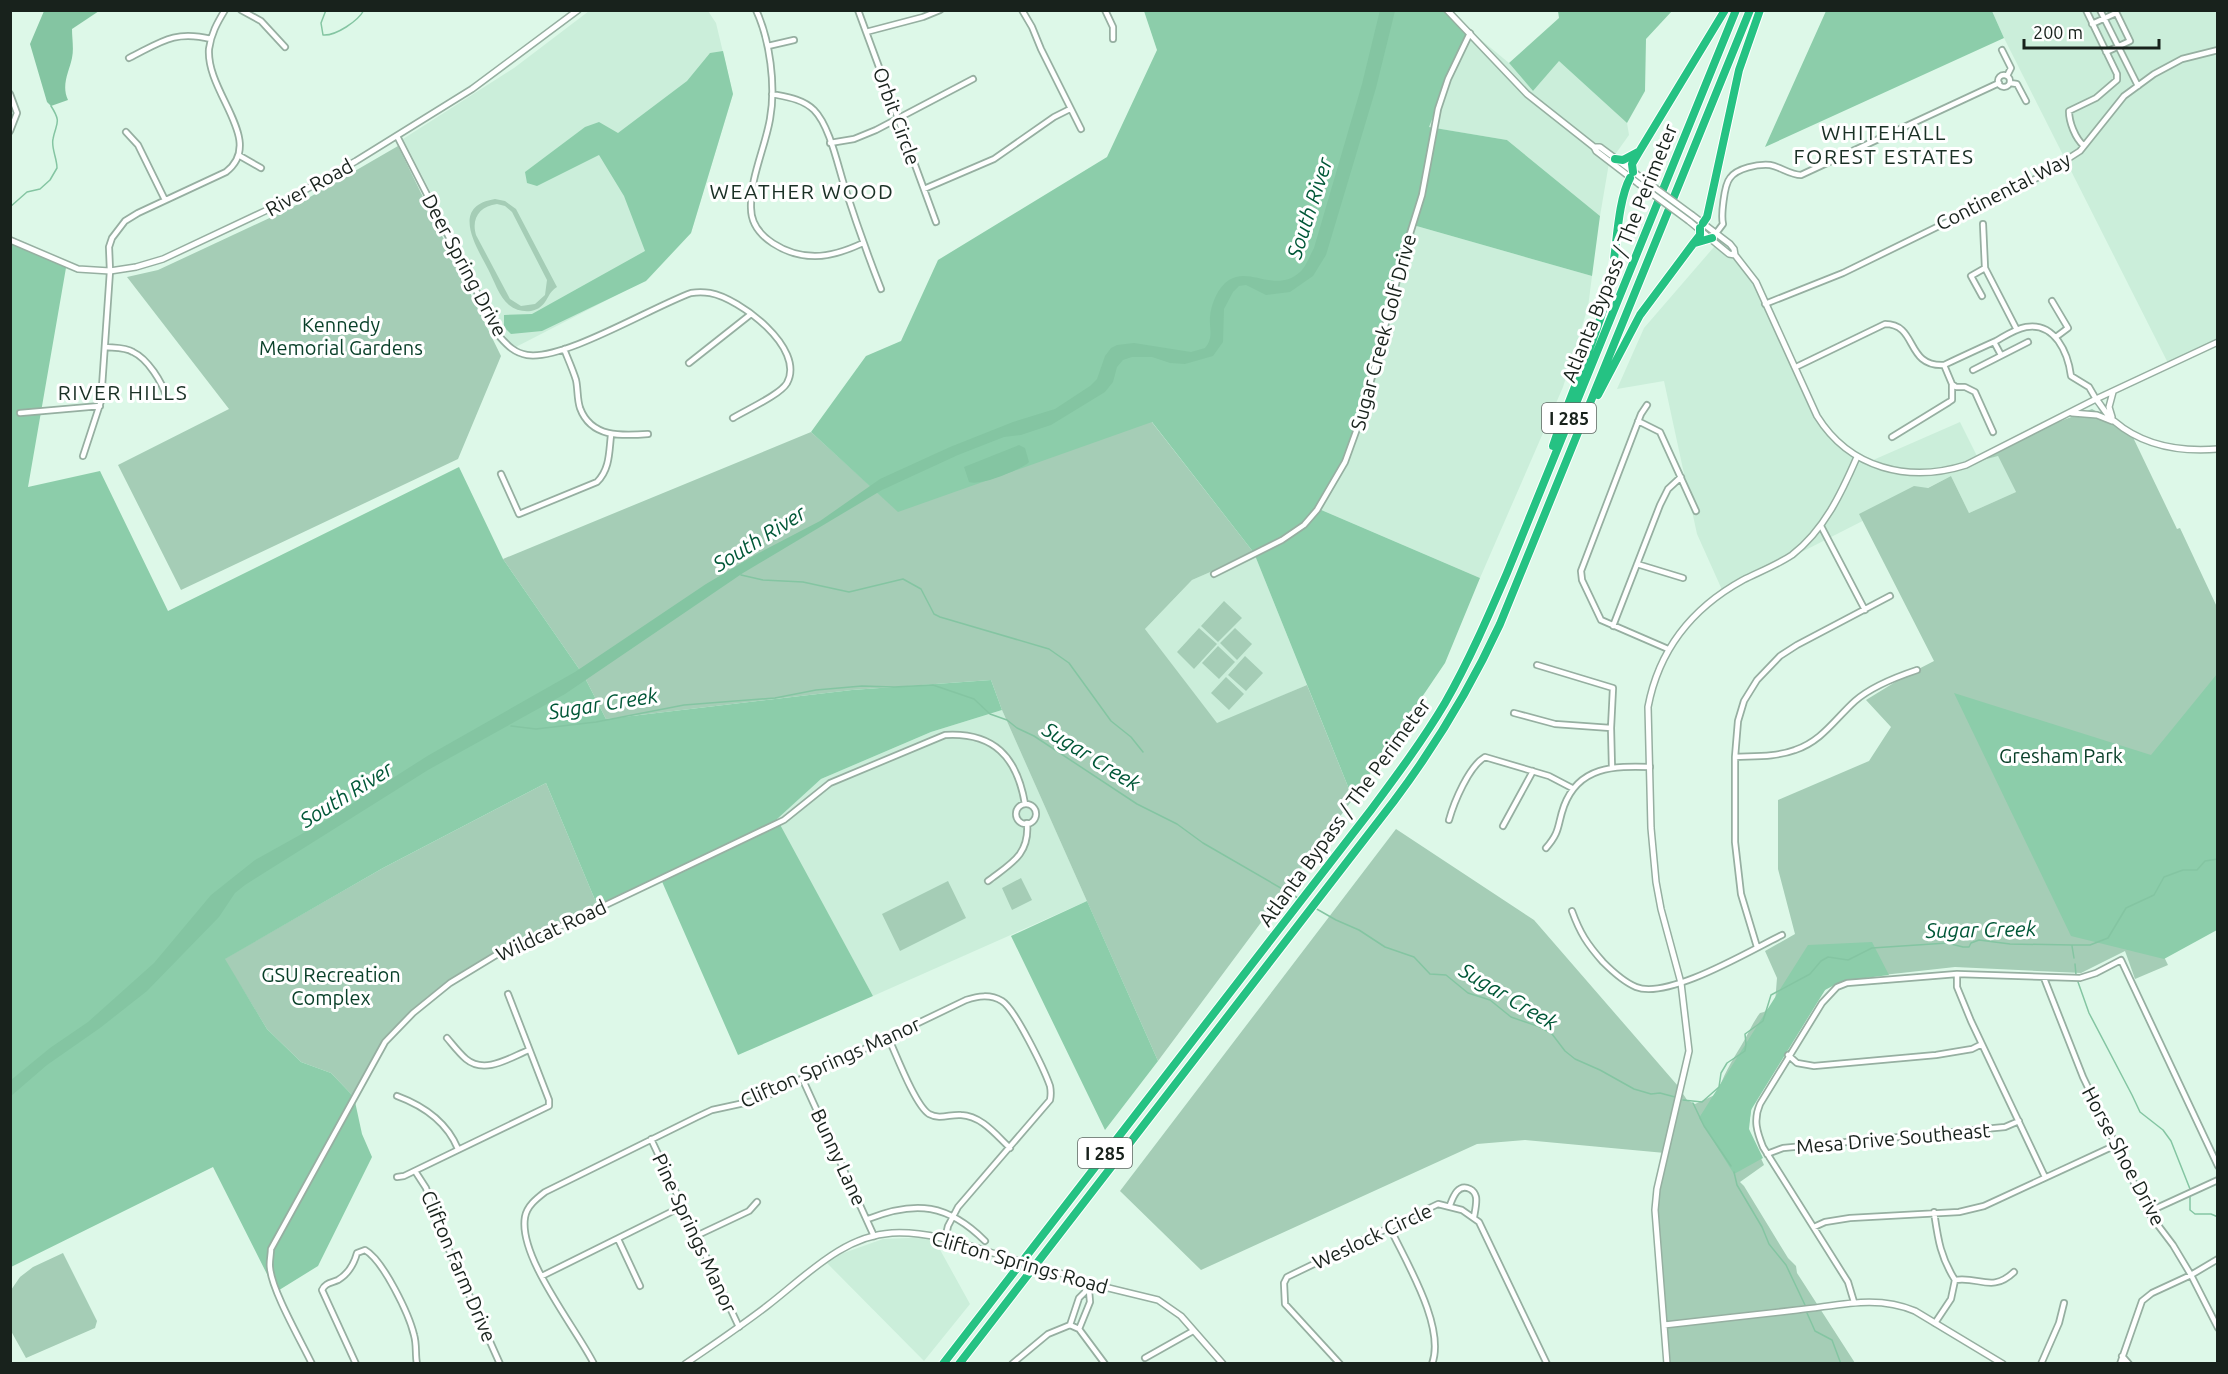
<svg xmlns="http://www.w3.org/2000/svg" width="2228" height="1374" font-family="Ubuntu,sans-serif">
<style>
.built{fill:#cbeeda}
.green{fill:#a5cdb6;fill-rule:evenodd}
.forest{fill:#8ccdaa}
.water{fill:#84c5a2}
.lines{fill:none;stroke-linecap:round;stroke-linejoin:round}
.stream{stroke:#84c5a2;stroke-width:1.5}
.minor-casing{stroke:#96afa1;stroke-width:8}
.tertiary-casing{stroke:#96afa1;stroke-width:8}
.motorway-casing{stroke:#fff;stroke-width:10}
.minor{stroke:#fff;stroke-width:4.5}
.tertiary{stroke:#fff;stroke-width:5}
.motorway{stroke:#25c283;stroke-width:8}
.tertiary-bridge-casing{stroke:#96afa1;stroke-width:8;stroke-linecap:butt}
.tertiary-bridge{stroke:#fff;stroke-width:5}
.labels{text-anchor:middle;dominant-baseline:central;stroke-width:6;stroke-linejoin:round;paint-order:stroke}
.shield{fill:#fff;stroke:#5d6460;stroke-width:1.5}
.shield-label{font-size:18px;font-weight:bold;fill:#18221c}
.street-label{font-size:20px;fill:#18221c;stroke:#fff}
.park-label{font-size:20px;fill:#083f28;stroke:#fff}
.neighbourhood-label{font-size:21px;letter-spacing:1.5px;fill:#1a3025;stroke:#fff}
.water-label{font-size:21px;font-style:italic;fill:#005737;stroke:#fff}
</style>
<rect width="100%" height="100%" fill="#ddf8e8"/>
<path class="built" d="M589,11H708L716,23L733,94L691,233L648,279L510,350L507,339L403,139L514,68Z
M1992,11H2217V343L2169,365L2004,38Z
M1468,29L1509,63L1533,91L1559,60L1627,123L1629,135L1609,163L1600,216L1507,140L1428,127Z
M1413,225L1592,276L1588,307L1563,387L1480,578L1319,509Z
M1720,240L1730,243L1765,304L1810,408L1831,437L1864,464L1960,422L1979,460L1998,456L2016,492L1969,513L1951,476L1723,592L1697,534L1664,381L1617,389L1644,328Z
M1254,553L1307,685L1217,724L1145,629L1192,580Z
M1002,710L1087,901L873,996L776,819L821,779L931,732Z
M933,1237L970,1304L924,1361L824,1260L883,1239Z"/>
<path class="green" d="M398,146L501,356L458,459L181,590L118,465L229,409L127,277L158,270L291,208Z
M495,199L505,201L516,209L557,287C546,293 548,308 531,311C523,312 515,310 509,305C499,297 494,280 488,269C476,246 450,206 495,199ZM497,204L505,206L512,212L547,280L545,295L535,304L521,306L510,299L476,235C471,218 480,206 497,204Z
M2092,409L2129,429L2177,529L2180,528L2217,607V925L2137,901L2168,965L2135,979L2125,951L2081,973L1955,967L1847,979L1827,987L1779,1056L1752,1106L1748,1129L1764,1165L1740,1182L1744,1186L1788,1258L1796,1266L1797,1273L1855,1363H1666L1655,1201L1665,1153L1525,1140L1477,1144L1201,1270L1120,1191L1396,829L1534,920L1678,1086L1687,1100L1695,1104L1717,1094C1723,1076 1731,1062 1741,1046C1748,1035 1752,1023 1760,1013L1764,1012L1775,1003L1777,978L1765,951L1795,934L1778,869V800L1869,761L1891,727L1866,700L1905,676L1934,661L1859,514L1914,486L1928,488L1951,476L1969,513L2016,492L1998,456L1979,461L2035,431Z
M1151,421L1254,553L1192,580L1145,629L1217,723L1307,685L1353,799L1158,1061L1002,710L991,680L852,690L606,719L584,676L503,559L811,432L898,511Z
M1224,601L1242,618L1218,642L1201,626Z
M1199,628L1217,644L1194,669L1177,652Z
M1235,628L1252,644L1237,660L1220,643Z
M1218,646L1235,662L1219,679L1202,663Z
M1245,656L1263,673L1246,691L1228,675Z
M1226,677L1244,694L1229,710L1211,693Z
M546,783L598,907L518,939L427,997L389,1035L354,1097L331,1073L301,1062L267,1029L224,959L383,868Z
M1021,878L1032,900L1012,910L1002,888Z
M948,881L966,918L900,951L882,914Z
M63,1253L97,1321L95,1328L26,1358L11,1331V1290L20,1277L33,1267Z"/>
<path class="forest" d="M1144,11H1450L1468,28L1429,127L1507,140L1600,216L1592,276L1413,225L1360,424L1339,474L1319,509L1480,578L1445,663L1353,799L1254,553L1152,422L898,512L811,432L866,356L901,341L938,260L1107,157L1157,50Z
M1558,11H1672L1646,39L1645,91L1627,123L1559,61L1533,91L1509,63L1559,18Z
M1826,11H1992L2004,38L1765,147Z
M723,51L733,94L691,233L646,281L542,331L511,334L504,327V315L532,314L645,251L624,196L599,155L537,186L527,183L525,172L585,127L599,122L618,133L687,81L710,53Z
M10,243L67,262L28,487L100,471L168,611L459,467L503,559L584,676L606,719L852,690L991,680L1002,710L931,732L821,779L777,819L873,996L738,1055L660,877L598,907L546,783L383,868L225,959L267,1029L301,1062L331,1073L354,1097L362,1134L372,1157L318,1266L276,1292L213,1167L11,1267Z
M2217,674V930L2164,959L2071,936L1954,693L2151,755Z
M1087,901L1158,1061L1105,1130L1011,936Z
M1872,942L1889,975L1842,981L1825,990L1751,1110L1749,1129L1763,1158L1734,1174L1699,1118L1808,945Z"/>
<path class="water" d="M1380,10L1395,11L1376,88L1326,255L1313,276L1290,292L1266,295L1246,285L1239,286L1233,292L1224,309L1223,342L1213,356L1185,364L1170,363L1152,357H1132L1123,360L1117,367L1113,382L1105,392L1051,425L1021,435L1004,437L958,455L882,490L743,573L565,694L428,770L245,885L235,893L219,917L147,991L100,1028L47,1065L11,1096V1080L50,1048L88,1022L154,963L211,895L255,860L325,821L429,755L575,672L706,584L755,555L820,521L880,479L950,447L1013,422L1055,409L1090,386L1097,379L1105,356L1111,348L1117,345L1134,343L1191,352L1205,348C1214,337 1209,329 1210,317C1211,304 1218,287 1229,280C1250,266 1276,294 1300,272C1306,267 1310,255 1314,248L1362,84Z
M44,11H99L72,29C72,38 74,49 72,58C69,72 61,85 68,100L51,106L47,102L30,44Z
M1019,445L1025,448L1029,462L1027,464C1015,471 982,486 969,482L964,467Z"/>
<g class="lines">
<path class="stream" d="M118,10H125
M326,10L321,23L323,35C336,36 358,21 364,10
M10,207L27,192L40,189L50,180L57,168C57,158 51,148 53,139C56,123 62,123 51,106
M741,575L763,580L803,582L849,592L903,579L921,589L934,614L940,617L1049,649L1069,663L1111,721L1131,737L1143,752
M511,726L536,729L596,722L684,705L775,698L816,690L862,686L894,687L933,685L974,699L990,714L1007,720L1017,728L1034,736L1137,804L1177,824L1203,843L1298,898
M1315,908L1336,920L1359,930L1385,947L1414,957L1430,974L1446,975L1468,993L1490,1000L1511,1017L1540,1027L1552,1034L1565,1051L1575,1059L1600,1070L1634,1089L1651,1094L1660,1093L1675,1097
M2072,946L2074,958
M2075,964L2076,975
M2078,982L2089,1013L2132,1095L2140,1112L2163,1130L2171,1141L2190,1189
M1683,1100L1702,1102L1719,1087L1721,1073L1727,1063L1745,1051L1746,1044L1745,1034L1763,1021L1771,995L1810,974L1821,961L1828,957L1848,960L1872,948L1947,943L1963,947H1969L1971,943L1979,940L2010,944L2072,945H2090L2108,938L2126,908L2154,895L2164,877L2183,870H2197L2205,861L2218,859
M1693,1103L1704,1126L1731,1166
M1734,1172L1737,1185L1762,1227L1769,1244L1786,1265L1805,1305
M2190,1197V1210L2195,1214H2211L2218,1217
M1807,1313L1815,1331L1832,1340L1841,1364"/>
<g class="minor-casing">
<path id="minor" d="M241,10L261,21L285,47
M756,10C770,40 776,86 770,119C765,148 750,178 751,208C751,238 788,256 815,256C832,256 848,250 863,243
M858,10L936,222
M1022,10L1032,27L1041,49L1081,129
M1105,10L1113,27V39
M2100,10L2138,86
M2092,24L2116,13
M866,32L923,17L940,10
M768,46L794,40
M2002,50L2011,68L2007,76
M2106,52L2130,41L2115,10
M129,58C161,42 174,30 211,39
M1998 81a6 6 0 1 1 12 0a6 6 0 1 1-12 0Z
M2010,83L2017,84L2026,101
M10,94L17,113L10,131
M772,94C787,97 803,99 814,110C830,126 838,167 845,188C856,222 868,256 881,289
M126,132L138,145L165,200
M397,136L500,337C508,346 515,353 527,355C563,361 652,307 691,293C697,292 704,292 710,293C739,298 806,348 787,383C780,395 746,410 733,418
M830,143L854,139L876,130L973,79
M2084,146C2075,138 2069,122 2069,111L2096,98L2117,80V74L2086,10
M240,156L261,168
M924,189L994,159L1054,117L1070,109
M1983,224L1985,268
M1714,236L1723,224C1721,216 1724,185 1730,178C1737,168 1758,164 1770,165C1781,167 1790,175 1801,175L1999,83
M1982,296L1971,276L1985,268L2017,330
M2052,301L2068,328L2056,337
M1765,304L1843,273L2041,176L2080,151L2124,96L2154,74L2182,59L2218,50
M1994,342L2001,355
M105,347C114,348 125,347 133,352C148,359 162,382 167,398
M564,349C568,359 573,370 576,380C578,389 577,399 580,408C591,438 622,436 648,434
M689,363L751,314
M1944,365L1952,384L1956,387H1965L1975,392L1993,432
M1796,367L1885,324C1918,324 1905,367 1944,365C1961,357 1978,349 1996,341C2005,336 2015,329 2026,327C2055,322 2068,353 2071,376L2089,387L2096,399
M1973,370L2028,342
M1647,405L1641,414L1581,571L1582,580L1601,620L1668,649
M20,413L100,406
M1638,421L1660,432L1696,511
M1892,437L1949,402L1952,400V384
M83,456L101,401L110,271L109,247L112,238L125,221L138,213L226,172C266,141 206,93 209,49C211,34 217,23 225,10
M501,474L519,514L597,482C610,469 609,452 611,435
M1821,526L1865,610
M1637,564L1683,578
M1214,574L1282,540L1304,525L1317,510L1345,462L1362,415L1404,253L1422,195L1438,109L1448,79L1470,33
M1613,626L1660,505L1668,489L1681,477
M1537,665L1613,688L1611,728L1612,768
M1514,713L1555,724L1611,728
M1735,757C1755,756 1776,757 1795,750C1822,741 1835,719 1855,701C1872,686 1896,677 1917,670
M1016 814a10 10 0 1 1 20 0a10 10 0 1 1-20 0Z
M1449,820C1454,802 1469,766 1485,757L1549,776L1572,788
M1503,826L1533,771
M1546,848C1561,831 1557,825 1564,806C1579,766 1614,766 1650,767
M988,881C1010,864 1030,855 1027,823
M1572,911C1580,933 1587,944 1603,962C1612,971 1624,982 1636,987C1668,1000 1751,950 1782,935
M1757,947L1741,894L1735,842V757L1738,721L1744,701L1757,680L1780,656L1797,645L1890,596
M1957,974V987L1971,1021L2045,1177
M2044,978L2083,1077L2148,1212L2173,1245L2191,1275L2218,1328
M888,1037C896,1054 915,1105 929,1114C940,1120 950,1114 961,1115C982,1116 996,1135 1010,1148
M447,1038C453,1045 459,1053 466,1059C485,1075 511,1057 529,1050
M1788,1055L1797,1063L1814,1066L1936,1055L1972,1049L1982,1044
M802,1078L874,1236
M397,1096C424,1106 447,1122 458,1149
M651,1139L739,1327
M1767,1154L1783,1148L2005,1127L2019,1121
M415,1171L426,1188L437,1223L500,1364
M397,1177L404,1176L549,1106V1100L508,994
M1450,1205C1453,1197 1458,1183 1470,1189C1474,1191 1475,1193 1476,1197C1477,1203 1475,1211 1474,1217
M1934,1212C1938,1239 1940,1256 1955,1280L1951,1299L1935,1323
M2148,1212L2218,1180
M868,1219C916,1200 948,1204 985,1241
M1814,1227L1825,1222L1850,1218L1959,1212L1984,1206L2116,1145
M1390,1228C1406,1262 1446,1327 1432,1364
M696,1236L749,1211L757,1202
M618,1239L640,1286
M542,1276L683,1206
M1955,1280C1979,1276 1992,1293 2014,1272
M1854,1302L1848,1282L1763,1147C1757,1132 1753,1120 1760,1104L1822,1003L1837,987L1847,983L1957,974L2080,978L2096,973L2121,960L2218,1166
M1070,1325L1079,1329L1105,1364
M1079,1329L1090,1302L1089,1290L1092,1284
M2122,1356L2129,1364
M1145,1358L1193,1331
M312,1364C301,1341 272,1291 270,1268C269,1262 271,1255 271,1249L385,1042L413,1013L450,983L501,952L568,923L784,820L830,783L945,735C994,732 1017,757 1025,804
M356,1364L322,1290C325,1283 331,1283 338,1280C348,1274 354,1264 357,1253L365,1250C383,1260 409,1314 414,1335C417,1345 415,1354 417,1364
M594,1364C576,1328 518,1257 525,1217C527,1206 536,1199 545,1192L697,1117L712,1110L758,1100L966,1000C978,996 990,994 1002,1001C1015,1009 1044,1069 1050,1086C1051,1091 1051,1095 1050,1100L958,1207L948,1226L945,1239
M1012,1364L1048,1334L1070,1325L1079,1298L1085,1292L1088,1282
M1340,1364L1285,1304L1284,1283L1287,1277L1438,1204L1462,1210L1479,1222L1547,1364
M2041,1364L2059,1323L2064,1303
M2120,1364L2142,1301L2152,1293L2191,1275L2218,1259"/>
</g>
<g class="tertiary-casing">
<path id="tertiary" d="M1447,10L1527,94L1594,147L1596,151L1639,184
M1594,147H1600L1643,179
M1692,215L1730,244L1734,249L1735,255L1756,282L1817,416C1850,469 1909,483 1966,465L2096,399L2218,342
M1689,221L1729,254L1735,255
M10,240L78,269L110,271L136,267L163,259L282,203L356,161L472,89L578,10
M2096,399C2102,406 2107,416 2114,421C2143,446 2181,452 2218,449
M2072,413L2097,415L2112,421
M2112,417L2109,407L2113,392
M1057,1272L1092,1284L1158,1300L1181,1316L1223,1364
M1664,1325C1708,1320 1753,1315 1797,1310C1837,1306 1876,1294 1915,1311L2003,1364
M685,1364C713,1345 741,1326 767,1306C805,1277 842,1236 892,1233C929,1231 964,1244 999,1255
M1667,1364L1655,1210L1657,1189L1689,1051L1681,983L1661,909L1656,882L1651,828L1648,707C1659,649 1692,608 1743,580C1759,572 1777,565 1792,555C1824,530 1841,494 1857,457"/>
</g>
<g class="motorway-casing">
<path id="motorway" d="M1615,159L1623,160L1638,152
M1633,172L1632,164L1639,152L1725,10
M1703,223L1707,217L1739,70L1760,10
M1695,243L1712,238
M1598,395L1640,315L1693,244L1700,235V228
M1553,446C1570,394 1595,343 1609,290C1617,258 1616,204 1630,178
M943,1364L1371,810C1397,775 1423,740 1445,703C1469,661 1488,617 1507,573L1736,10
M959,1364L1394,801C1436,745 1471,687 1500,624L1750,10"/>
</g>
<use href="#minor" class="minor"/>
<use href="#tertiary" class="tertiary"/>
<use href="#motorway" class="motorway"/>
<g class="tertiary-bridge-casing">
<path id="tertiary-bridge" d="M1643,179L1692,215
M1639,184L1689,221
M999,1255L1057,1272"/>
</g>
<use href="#tertiary-bridge" class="tertiary-bridge"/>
</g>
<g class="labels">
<g class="shield">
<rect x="1542" y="403" width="54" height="30" rx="4.5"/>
<rect x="1078" y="1138" width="54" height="30" rx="4.5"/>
</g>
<g class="shield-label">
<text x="1569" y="418">I 285</text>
<text x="1105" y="1153">I 285</text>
</g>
<g class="street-label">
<text transform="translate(897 116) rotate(70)">Orbit Circle</text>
<text transform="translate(309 187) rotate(-29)">River Road</text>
<text transform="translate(2003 191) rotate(-27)">Continental Way</text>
<text transform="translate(1619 253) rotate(-68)">Atlanta Bypass / The Perimeter</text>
<text transform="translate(465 265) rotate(62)">Deer Spring Drive</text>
<text transform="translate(1383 332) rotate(-75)">Sugar Creek Golf Drive</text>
<text transform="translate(1344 812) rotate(-54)">Atlanta Bypass / The Perimeter</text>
<text transform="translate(551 930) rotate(-25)">Wildcat Road</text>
<text transform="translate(830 1062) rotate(-24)">Clifton Springs Manor</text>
<text transform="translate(1893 1138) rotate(-5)">Mesa Drive Southeast</text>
<text transform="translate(2124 1156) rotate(62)">Horse Shoe Drive</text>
<text transform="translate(839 1157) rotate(65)">Bunny Lane</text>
<text transform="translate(695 1233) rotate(65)">Pine Springs Manor</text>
<text transform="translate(1372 1236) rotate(-25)">Weslock Circle</text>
<text transform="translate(1020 1262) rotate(16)">Clifton Springs Road</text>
<text transform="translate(459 1266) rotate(67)">Clifton Farm Drive</text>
</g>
<g class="park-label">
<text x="341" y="324">Kennedy<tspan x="341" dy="23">Memorial Gardens</tspan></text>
<text x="2061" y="755">Gresham Park</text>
<text x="331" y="974">GSU Recreation<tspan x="331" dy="23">Complex</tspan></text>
</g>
<g class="neighbourhood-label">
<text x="1884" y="132">WHITEHALL<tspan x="1884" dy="24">FOREST ESTATES</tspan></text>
<text x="802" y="191">WEATHER WOOD</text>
<text x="123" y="392">RIVER HILLS</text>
</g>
<g class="water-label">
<text transform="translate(1309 208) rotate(-72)">South River</text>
<text transform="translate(759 538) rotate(-32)">South River</text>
<text transform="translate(603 703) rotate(-9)">Sugar Creek</text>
<text transform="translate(1092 756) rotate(32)">Sugar Creek</text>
<text transform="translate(346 794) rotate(-32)">South River</text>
<text transform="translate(1981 929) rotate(-1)">Sugar Creek</text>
<text transform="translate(1509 996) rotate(31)">Sugar Creek</text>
</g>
</g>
<rect width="2228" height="1374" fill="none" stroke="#18221c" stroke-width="24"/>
<path d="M2024 39v9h135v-9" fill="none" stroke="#18221c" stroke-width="3"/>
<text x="2033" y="39" font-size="18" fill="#18221c" stroke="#ffffff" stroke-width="4.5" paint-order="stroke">200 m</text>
</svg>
